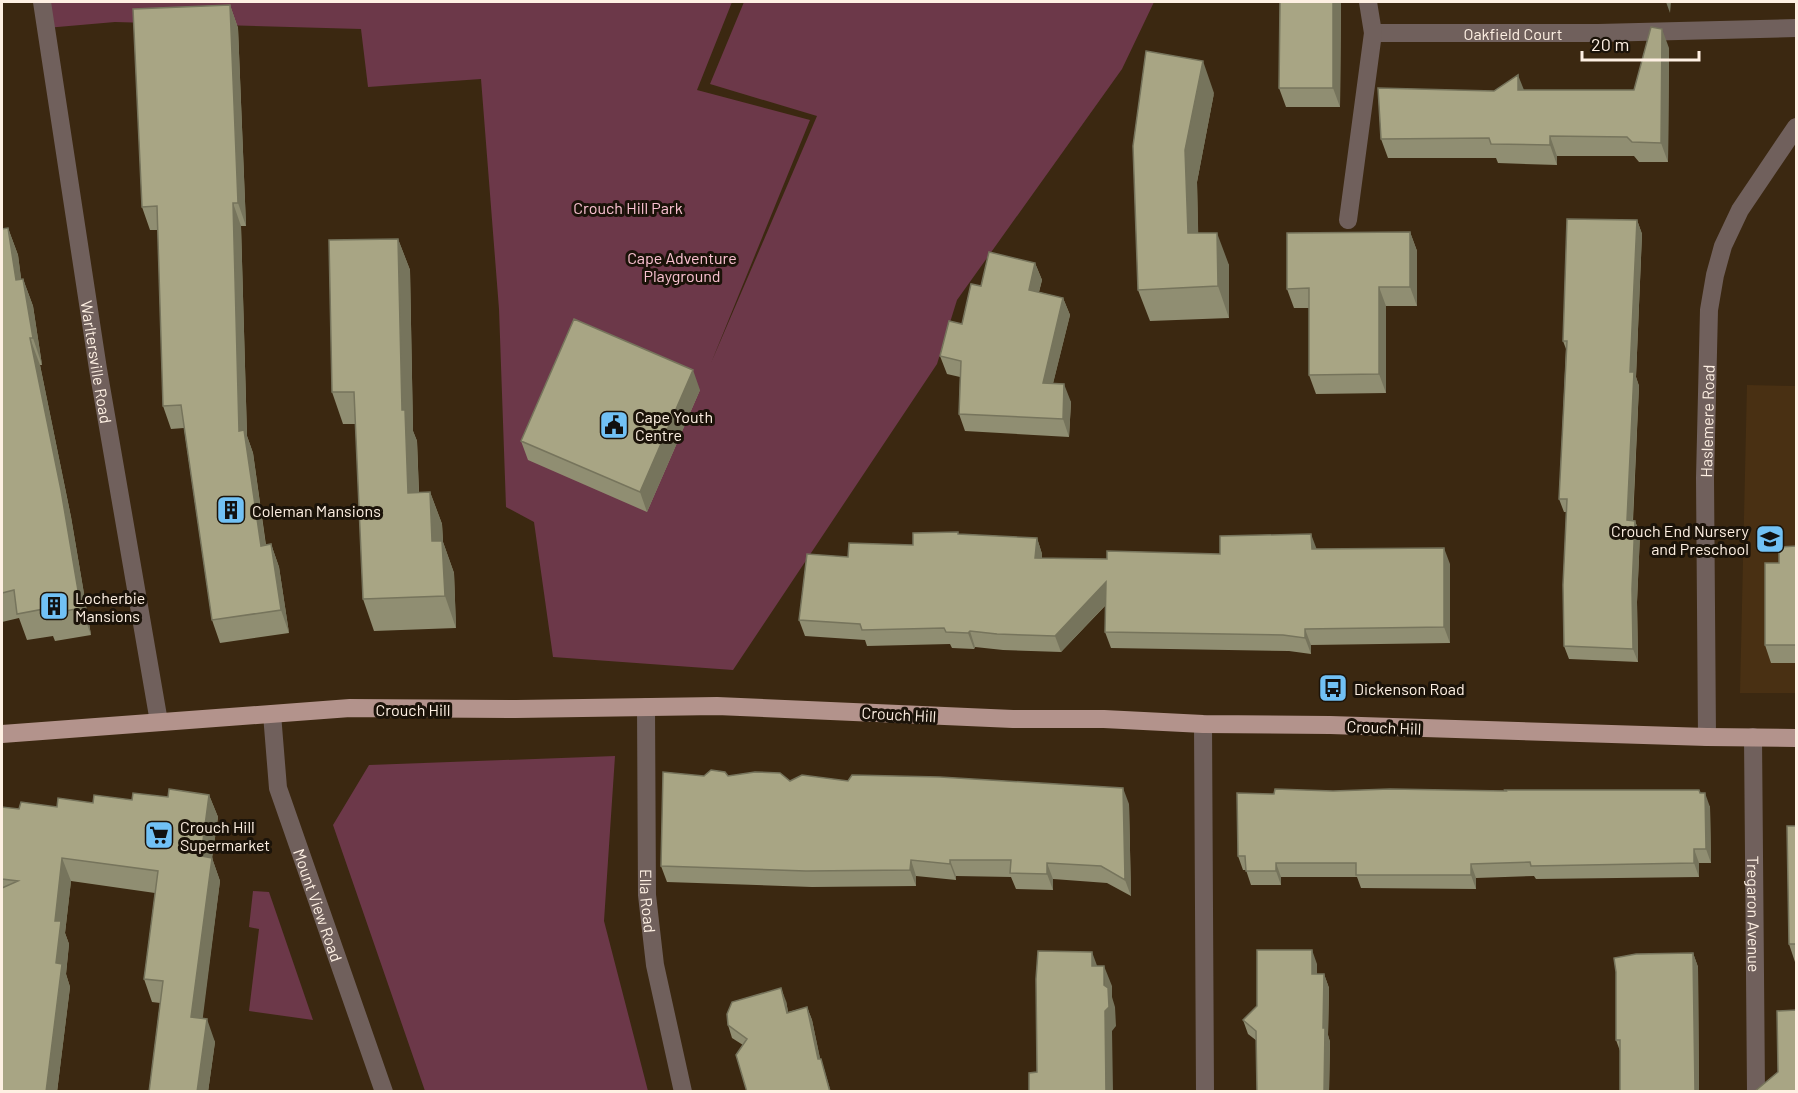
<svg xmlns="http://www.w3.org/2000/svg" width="1798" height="1093" font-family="Barlow,sans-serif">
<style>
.built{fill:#493013}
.green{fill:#6c3849}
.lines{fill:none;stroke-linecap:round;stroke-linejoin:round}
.street{stroke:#70605c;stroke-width:18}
.primary{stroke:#b3938c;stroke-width:18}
.wall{fill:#908e72}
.shaded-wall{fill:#76745c}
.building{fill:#a8a584;stroke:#76745c;stroke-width:1.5}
.labels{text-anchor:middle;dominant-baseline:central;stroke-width:6;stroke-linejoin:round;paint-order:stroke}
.street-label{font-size:16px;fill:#fef0e3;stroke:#1b1309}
.park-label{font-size:16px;fill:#fac2d1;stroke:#1b1309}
.poi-label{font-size:16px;fill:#fef0e3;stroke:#1b1309;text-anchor:start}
</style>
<rect width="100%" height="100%" fill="#3b2811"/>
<path class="built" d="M1747,385L1796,386V693H1740Z"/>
<path class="green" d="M42,2H732L697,90L810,120L711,363L817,116L710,84L744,2H1154L1122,69L957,300L937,364L733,670L553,657L534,522L506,507L499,309L481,79L368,87L361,29L115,22L46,28Z
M615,756L604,921L648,1091H425L333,825L369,765Z
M253,891L269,892L313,1020L249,1011L259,929L249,927Z"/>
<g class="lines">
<g class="street">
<path id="s1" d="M42,2L98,369L159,722"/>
<path id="s2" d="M1373,33H1598L1796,28"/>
<path d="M1348,220L1373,33L1368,2"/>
<path id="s3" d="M646,707L647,895L655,965L683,1092"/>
<path id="s4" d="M272,714L278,788L384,1092"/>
<path d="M1203,724L1205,1092"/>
<path id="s5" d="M1707,737L1705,478L1709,310L1715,275L1723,246L1740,210L1796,127"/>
<path id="s6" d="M1753,737L1756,1092"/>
</g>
<path class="primary" d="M2,734L350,708L516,709L717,706L1013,719H1104L1203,724L1330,725L1707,737L1796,738"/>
</g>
<path class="wall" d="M1341,2L1340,107H1286L1279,88Z
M230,5L238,28L246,226H241L247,436L253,453L266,545L271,544L279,567L289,633L220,643L212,620L184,428L171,429L163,406L158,230H150L142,207Z
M1669,48L1668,162H1639L1634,156H1557V165L1498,163L1496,158H1388L1381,139L1494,91L1524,90H1634Z
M1214,93L1197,182L1198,233L1229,265V318L1150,321L1138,290Z
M1637,220L1642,234L1636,377L1639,386L1633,521H1635L1640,534L1637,602L1638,662L1569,659L1564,646L1566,512H1564L1559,499L1566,349L1563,341Z
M8,228L18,255L21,279H23L33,306L42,365H40L71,517L91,635L55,641L53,636L27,640L19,618L2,622V229Z
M1410,232L1417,251V306H1386V393L1316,394L1309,375V308H1294L1287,289Z
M398,239L410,270L413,431L417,441L419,492H430L442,524L443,542L454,573L456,628L374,631L363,599L356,424H343L332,392Z
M1035,263L1042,280L1039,292L1063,298L1070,315L1053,383L1071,402L1069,437L965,431L959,414L960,377L947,374L940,356L962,324L981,286Z
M700,390L647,512L528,460L521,441Z
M959,534L1037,538L1042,554V558L1107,559L1220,554L1450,564V643L1311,645V654L1289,651L1111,648L1105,632L1106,605L1061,652L1003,650L975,647L974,649L952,648L950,644L867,646L865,640L805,636L799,620L848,557L913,545Z
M1797,546V663H1771L1765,645L1779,563Z
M704,776H728L790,781H848L1129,804L1131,896L1107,883L1053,879V890L1016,889L1011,877L956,876V880L916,876V886L812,887L667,882L661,866Z
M1333,791L1700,793L1710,807L1711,863H1699V877L1536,879L1534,876L1476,878V889L1361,888L1357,877H1281V885H1251L1246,870H1243L1238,856L1274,794Z
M209,795L218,817L212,858L220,881L202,1018L215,1042L208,1092H149L160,1003L152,1002L144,979L155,893L71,881L65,933L69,944L66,974L70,987L57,1092H2V807L19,809Z
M1797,826V962H1795L1789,944Z
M1693,953L1698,967L1699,1092H1620V1051L1616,1040Z
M1317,964V974H1324L1329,988L1328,1035L1330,1042L1329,1092H1257V1041L1248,1034L1243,1020Z
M786,1001L788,1012L807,1007L812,1020L820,1059L825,1072L743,1045L732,1038L728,1025Z"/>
<path class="shaded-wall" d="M1333,2H1341L1340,107L1333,88Z
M1666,2H1671L1670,13Z
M230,5L238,28L246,226L238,203Z
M1662,29L1669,48L1668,162L1661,143Z
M1203,61L1214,93L1197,182L1199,264L1188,233L1185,150Z
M1518,75L1526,95L1518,90Z
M1550,136L1557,156V165L1550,145Z
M233,203L241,226L247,436L253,453L269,569L261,546L239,431Z
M1637,220L1642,234L1636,377L1639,386L1632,534L1627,520L1630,372Z
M8,228L18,255L25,307L16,280Z
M1410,232L1417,251V306L1410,287Z
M1217,233L1229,265V318L1218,286Z
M398,239L410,270L413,431L417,441L420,525L408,493L402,410Z
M1035,263L1042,280L1035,307L1029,290Z
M23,279L33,306L42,365L33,338Z
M1379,287L1386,306V393L1379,374Z
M1063,298L1070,315L1049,400L1043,383Z
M30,338L40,365L71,517L91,635L81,608Z
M693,370L700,390L647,512L640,492Z
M1064,384L1071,402L1069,437L1063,419Z
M430,492L442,524L443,542L454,573L456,628L445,596L432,541Z
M1635,521L1640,534L1637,602L1638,662L1633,649L1632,589Z
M1311,534L1317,550L1312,549Z
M1037,538L1042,554L1041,574L1035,558Z
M271,544L279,567L289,633L281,610Z
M1444,548L1450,564V643L1444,627Z
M1106,582L1112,598L1061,652L1055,636Z
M1305,629L1311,645V654L1305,638Z
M970,631L975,647L974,649L968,633Z
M1123,788L1129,804L1131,896L1125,880Z
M1705,793L1710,807L1711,863L1706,849Z
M209,795L218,817L212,858L220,881L200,1040L191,1017L201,856Z
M1694,849L1699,863V877L1694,863Z
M62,858L71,881L65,933L69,944L66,974L70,987L57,1092H46L55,921Z
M911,860L916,876V886L910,870Z
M950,860L956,876V880L950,864Z
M1047,863L1053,879V890L1047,874Z
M1276,863L1281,877V885L1276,871Z
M1471,864L1476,878V889L1471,875Z
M1312,950L1317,964V988L1312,974Z
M1092,952L1099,971L1092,966Z
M1693,953L1698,967L1699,1092H1695Z
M1104,966L1112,986V997L1115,1007L1116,1026L1112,1031L1113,1092H1106Z
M1324,974L1329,988L1328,1035L1330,1042L1329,1092H1324L1323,1028Z
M781,988L786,1001L791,1026L787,1013Z
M807,1007L812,1020L823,1072L818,1059Z
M207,1019L215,1042L208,1092H197Z
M821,1059L825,1072L831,1092H830Z"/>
<path class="building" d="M1280,2H1333V88H1279Z
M230,5L238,203H233L239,431L244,430L261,546L271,544L281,610L212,620L181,405L163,406L157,206L142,207L133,9Z
M1651,27L1662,29L1661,143L1632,142L1627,137L1550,136V145L1491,144L1489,138L1381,139L1378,88L1494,91L1518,75V90H1634Z
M1146,51L1203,61L1185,150L1188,233H1217L1218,286L1138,290L1133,146Z
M1567,219L1637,220L1630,372H1634L1627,520L1635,521L1632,589L1633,649L1564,646L1563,585L1567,499H1559L1567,341H1563Z
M8,228L16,280L23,279L33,338H30L61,490L81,608L45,615L44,609L17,614L14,590L2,593V229Z
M1410,232V287H1379V374L1309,375V288L1287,289V233Z
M398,239L402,410H405L408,493L430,492L432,541H442L445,596L363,599L354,392H332L329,240Z
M989,252L1035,263L1029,290L1063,298L1043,383L1064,384L1063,419L959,414L961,361L940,356L949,321L962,324L971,284L981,286Z
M574,319L693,370L640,492L521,441Z
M958,532V534L1037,538L1035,558L1107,559V551L1220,554V536L1311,534L1312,549L1444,548V627L1305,629V638L1283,635L1105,632L1106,582L1055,636L997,634L970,631L968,633L946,632L944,628L862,630L860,624L799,620L807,554L848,557L849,543L913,545V533Z
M1797,546V645H1765V563H1779V547Z
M711,770L725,772L728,776L755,772L780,773L790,781L802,775L848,781L852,775L940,777L1123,788L1125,880L1101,866L1047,863V874L1010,873L1011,860H950V864L911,860L910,870L806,871L661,866L663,772L704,776Z
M169,789L209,795L201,856L212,858L191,1017L207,1019L197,1092H149L163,981L144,979L158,871L62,858L55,921H61L56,963L62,964L46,1092H2V888L18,881L2,879V807L19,809L21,802L57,807L58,798L93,803L94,795L132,800L133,793L168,797Z
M1275,789L1333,791L1390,789L1506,791L1505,790H1699L1700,793H1705L1706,849H1694V863L1531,866L1530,862L1471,864V875H1356V863H1276V871H1246L1245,856H1238L1237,793L1274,794Z
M1787,826H1797V944H1789Z
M1257,950H1312V974H1324L1323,1028H1325L1324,1092H1257L1256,1031L1243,1020L1257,1006Z
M1038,951L1092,952V966H1104V985L1108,988L1109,1007L1105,1011L1106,1092H1029V1073L1037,1072L1036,979Z
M1693,953L1695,1092H1620V1040H1616V972L1614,958L1636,954Z
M781,988L787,1013L807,1007L818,1059H821L830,1092H747L736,1055L747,1039L728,1025L727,1014L732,1002Z
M1797,1010V1092H1754L1778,1072L1777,1011Z"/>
<defs>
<g id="civic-square" transform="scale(1.5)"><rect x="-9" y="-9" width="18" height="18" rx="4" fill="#71c1f5" stroke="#1b1309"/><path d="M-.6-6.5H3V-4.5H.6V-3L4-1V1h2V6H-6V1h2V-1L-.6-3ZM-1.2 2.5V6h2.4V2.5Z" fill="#111"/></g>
<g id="building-square" transform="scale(1.5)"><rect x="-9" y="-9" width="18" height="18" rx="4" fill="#71c1f5" stroke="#1b1309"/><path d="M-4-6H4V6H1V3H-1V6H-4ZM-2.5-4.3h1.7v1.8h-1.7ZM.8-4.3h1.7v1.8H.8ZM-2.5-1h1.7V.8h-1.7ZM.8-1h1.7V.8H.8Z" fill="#111"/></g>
<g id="school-square" transform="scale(1.5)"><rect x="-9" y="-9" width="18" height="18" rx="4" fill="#71c1f5" stroke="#1b1309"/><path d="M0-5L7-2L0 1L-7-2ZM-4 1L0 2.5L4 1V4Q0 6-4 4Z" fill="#111"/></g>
<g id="bus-square" transform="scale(1.5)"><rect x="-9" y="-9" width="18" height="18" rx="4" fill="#71c1f5" stroke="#1b1309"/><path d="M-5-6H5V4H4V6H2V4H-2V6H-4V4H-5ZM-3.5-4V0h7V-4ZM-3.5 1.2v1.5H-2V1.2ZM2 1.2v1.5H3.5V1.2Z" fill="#111"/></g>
<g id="supermarket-square" transform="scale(1.5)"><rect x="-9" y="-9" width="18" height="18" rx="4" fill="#71c1f5" stroke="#1b1309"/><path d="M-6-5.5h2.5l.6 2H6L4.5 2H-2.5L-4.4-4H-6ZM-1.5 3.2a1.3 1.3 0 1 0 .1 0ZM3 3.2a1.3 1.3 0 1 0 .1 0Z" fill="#111"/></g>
</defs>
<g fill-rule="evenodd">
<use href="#civic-square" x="614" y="425"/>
<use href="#building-square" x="231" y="510"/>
<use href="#school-square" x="1770" y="539"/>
<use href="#building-square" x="54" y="606"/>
<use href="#bus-square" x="1333" y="688"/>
<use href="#supermarket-square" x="159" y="835"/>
</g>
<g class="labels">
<g class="street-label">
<text stroke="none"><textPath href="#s2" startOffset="140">Oakfield Court</textPath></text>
<text stroke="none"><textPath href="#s1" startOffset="364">Warltersville Road</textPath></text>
<text stroke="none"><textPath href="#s5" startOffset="316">Haslemere Road</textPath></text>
<text x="413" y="709">Crouch Hill</text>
<text transform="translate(899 714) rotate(3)">Crouch Hill</text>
<text transform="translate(1384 727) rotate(2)">Crouch Hill</text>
<text stroke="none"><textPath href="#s3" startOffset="194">Ella Road</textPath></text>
<text stroke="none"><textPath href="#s4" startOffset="198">Mount View Road</textPath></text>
<text stroke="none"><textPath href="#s6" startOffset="177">Tregaron Avenue</textPath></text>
</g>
<g class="park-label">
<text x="628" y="207">Crouch Hill Park</text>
<text x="682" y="257">Cape Adventure<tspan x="682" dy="18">Playground</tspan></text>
</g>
<g class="poi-label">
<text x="635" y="416">Cape Youth<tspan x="635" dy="18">Centre</tspan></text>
<text x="252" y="510">Coleman Mansions</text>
<text x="1749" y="530" text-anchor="end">Crouch End Nursery<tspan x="1749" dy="18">and Preschool</tspan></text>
<text x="75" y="597">Locherbie<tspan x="75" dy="18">Mansions</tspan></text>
<text x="1354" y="688">Dickenson Road</text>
<text x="180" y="826">Crouch Hill<tspan x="180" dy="18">Supermarket</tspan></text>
</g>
</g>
<rect width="1798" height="1093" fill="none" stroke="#fef0e3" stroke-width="6"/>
<path d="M1582 51v9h117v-9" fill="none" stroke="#fef0e3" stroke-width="3"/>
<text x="1591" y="51" font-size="18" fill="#fef0e3" stroke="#1b1309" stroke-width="4.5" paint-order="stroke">20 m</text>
</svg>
